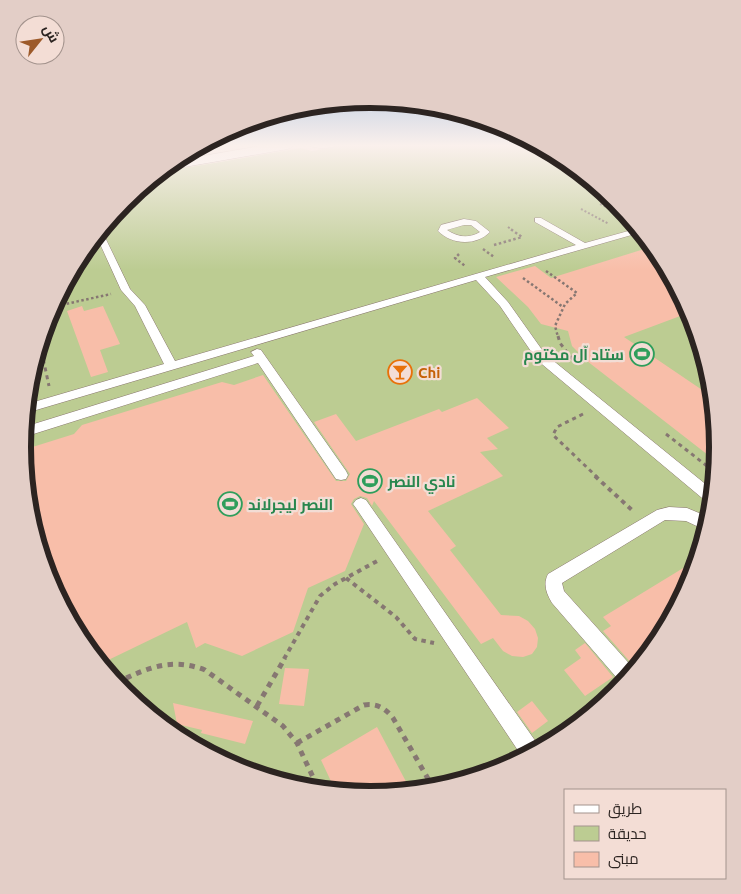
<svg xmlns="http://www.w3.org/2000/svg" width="741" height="894" font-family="Ubuntu,Cairo,sans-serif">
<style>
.green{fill:#bccc92}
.building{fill:#f8bea9}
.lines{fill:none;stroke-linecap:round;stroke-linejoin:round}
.lane-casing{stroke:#89766f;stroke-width:1}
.secondary-casing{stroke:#89766f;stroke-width:1}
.path-far4{stroke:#867772;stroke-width:2;stroke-dasharray:2 2;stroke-linecap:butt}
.path-far3{stroke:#867772;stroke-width:2.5;stroke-dasharray:2.5 2.5;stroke-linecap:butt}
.path-far2{stroke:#867772;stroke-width:3;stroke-dasharray:4 4;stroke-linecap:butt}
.path-far1{stroke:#867772;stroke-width:4;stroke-dasharray:4.5 4.5;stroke-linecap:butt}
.path{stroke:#867772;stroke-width:5;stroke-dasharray:5.5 5.5;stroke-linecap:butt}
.lane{fill:#fff;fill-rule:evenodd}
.secondary{fill:#fff;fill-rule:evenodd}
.labels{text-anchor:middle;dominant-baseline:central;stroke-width:4.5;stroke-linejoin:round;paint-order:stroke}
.leisure-label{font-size:15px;font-weight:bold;fill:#27864d;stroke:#f3ddd5;text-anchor:start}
.food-label{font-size:15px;font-weight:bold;fill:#c56008;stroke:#f3ddd5;text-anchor:start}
.rim{fill:none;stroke:#2c2421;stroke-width:6}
</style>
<rect width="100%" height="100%" fill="#f3ddd5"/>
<path class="green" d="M344,145H540C586,170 631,210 660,254C667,265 672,277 678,288C741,432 715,612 590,715C563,737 532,758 499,770C458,785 412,796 367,795C348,794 329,791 310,789C272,784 235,767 202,749C69,679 4,528 29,382C35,343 52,308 70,274C88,241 114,209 143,185C148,181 153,176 158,173C169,168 185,168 196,166C231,160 266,154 301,148L312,151Z"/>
<path class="building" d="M654,246L660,254L691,312L624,337L714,398L718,447L717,462L587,361L572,346L568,331L541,324L528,307L496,277L535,266L551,278Z
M82,306L84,311L103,306L120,344L100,350L108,372L91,377L67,311Z
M263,375L336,481H346L350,474L314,422L336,414L356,441L439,409L442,412L477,398L509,428L487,438L498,449L480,452L503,476L428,511L456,546L450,550L501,615L519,616L528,621L535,629L538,638L537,647L532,654L523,657L512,656L503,651L493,638L481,644L374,501L372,506L367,498L360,496L354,499L351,504L364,524L345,571L308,588L293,632L242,656L205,643L196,648L187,622L100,664L81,640L49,580L29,515L23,450L74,434L82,425L222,382L234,385Z
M698,559L692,580L660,641L643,661L640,658L632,664L603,631L611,626L603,617Z
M585,643L613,677L585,696L564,670L581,658L575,650Z
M285,668L309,669L304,706L279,704Z
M532,701L548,721L532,733L517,712Z
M173,703L253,721L245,744L201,733L202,730L177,724Z
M377,727L411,791L370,795L336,792L321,760Z"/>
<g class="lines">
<g class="lane-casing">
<path id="lane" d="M308,145H337C331,149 314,149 308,145Z
M535,218H541L585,243L639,228L642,232L485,277L508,302L545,354L714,491L713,505L708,503L537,360L500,306L476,280L26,413L27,404L164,364L135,306L121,290L96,235L101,229L130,289L145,305L175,361L576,245L535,222Z
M464,219L476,221L490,232C476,246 452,245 438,231L441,225ZM464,225H471L480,232C468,239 458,237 447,230Z
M257,349L261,350L346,471L348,475L346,479L341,480L336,479L258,363L24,437V427L254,356L251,352Z
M361,498L366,500L541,749L523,758L356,508L353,504L356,500Z
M669,507L687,508L711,518L707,531L686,521L665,520L562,583L564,591L635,670L623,685L552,603C546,593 543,584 548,574L657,510Z"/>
</g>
<g class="secondary-casing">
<path id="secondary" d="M266,145H295L288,149L167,170L163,169L174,161Z"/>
</g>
<path class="path-far4" d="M600,204L631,219
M581,209L609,224
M508,227L511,229"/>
<path class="path-far3" d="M494,245L522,237L509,228
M483,249L494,257
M459,254L455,258L465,266
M546,271L577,293L565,304L555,326L558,337
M523,278L563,307
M52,307L111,294"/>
<path class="path-far2" d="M558,336L560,343L573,360
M40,344L49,386
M583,414L557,427L553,435L597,477
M666,434L716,473"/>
<path class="path-far1" d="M595,476L633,511
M346,578L396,617L415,639L434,643
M284,659L320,596L335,584L379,560"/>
<path class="path" d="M116,683C147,668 171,657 205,670L283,726L297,743L319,790
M257,706L285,658
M297,743L364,705C377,703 385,708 393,718L434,789"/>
<use href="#lane" class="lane"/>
<use href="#secondary" class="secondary"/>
</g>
<linearGradient id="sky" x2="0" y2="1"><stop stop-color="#74a2d7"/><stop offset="0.54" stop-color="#faf0ec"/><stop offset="1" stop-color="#faf0ec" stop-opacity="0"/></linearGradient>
<rect width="741" height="270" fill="url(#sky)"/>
<defs>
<g id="stadium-ring" transform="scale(1.25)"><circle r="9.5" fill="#f3ddd5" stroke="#2e9e5b" stroke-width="1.5"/><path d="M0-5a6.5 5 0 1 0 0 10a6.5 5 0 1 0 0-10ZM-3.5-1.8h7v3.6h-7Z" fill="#2e9e5b"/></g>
<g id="bar-ring" transform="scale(1.25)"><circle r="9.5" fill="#f3ddd5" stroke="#e8710a" stroke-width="1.5"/><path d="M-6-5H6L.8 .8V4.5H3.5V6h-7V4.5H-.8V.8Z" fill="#e8710a"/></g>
</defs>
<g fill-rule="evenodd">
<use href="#stadium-ring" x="642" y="354"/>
<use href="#bar-ring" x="400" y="372"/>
<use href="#stadium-ring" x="370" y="481"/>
<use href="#stadium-ring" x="230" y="504"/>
</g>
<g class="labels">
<g class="leisure-label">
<text x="624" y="354" text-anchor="end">ستاد اّل مكتوم</text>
<text x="388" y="481">نادي النصر</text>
<text x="248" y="504">النصر ليجرلاند</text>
</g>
<g class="food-label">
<text x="418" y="372">Chi</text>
</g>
</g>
<path d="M0 0H741V894H0ZM31 447a339 339 0 1 1 678 0a339 339 0 1 1-678 0Z" fill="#e3cec7" fill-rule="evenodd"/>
<path class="rim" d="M31 447a339 339 0 1 1 678 0a339 339 0 1 1-678 0Z"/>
<rect x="564" y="789" width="162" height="90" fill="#f3ddd5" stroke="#a3938d"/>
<rect x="574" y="805" width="25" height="8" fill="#ffffff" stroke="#a3938d"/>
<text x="608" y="814" font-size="15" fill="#2c2421">طريق</text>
<rect x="574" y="826" width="25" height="15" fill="#bccc92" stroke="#a3938d"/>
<text x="608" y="839" font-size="15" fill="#2c2421">حديقة</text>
<rect x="574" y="852" width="25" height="15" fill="#f8bea9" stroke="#a3938d"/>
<text x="608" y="864" font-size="15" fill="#2c2421">مبنى</text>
<g transform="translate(40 40) rotate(60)"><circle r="24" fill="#f3ddd5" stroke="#a3938d"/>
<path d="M0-4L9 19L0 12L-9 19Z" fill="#9d5a2a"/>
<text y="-8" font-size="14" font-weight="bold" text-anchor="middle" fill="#2c2421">ش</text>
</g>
</svg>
